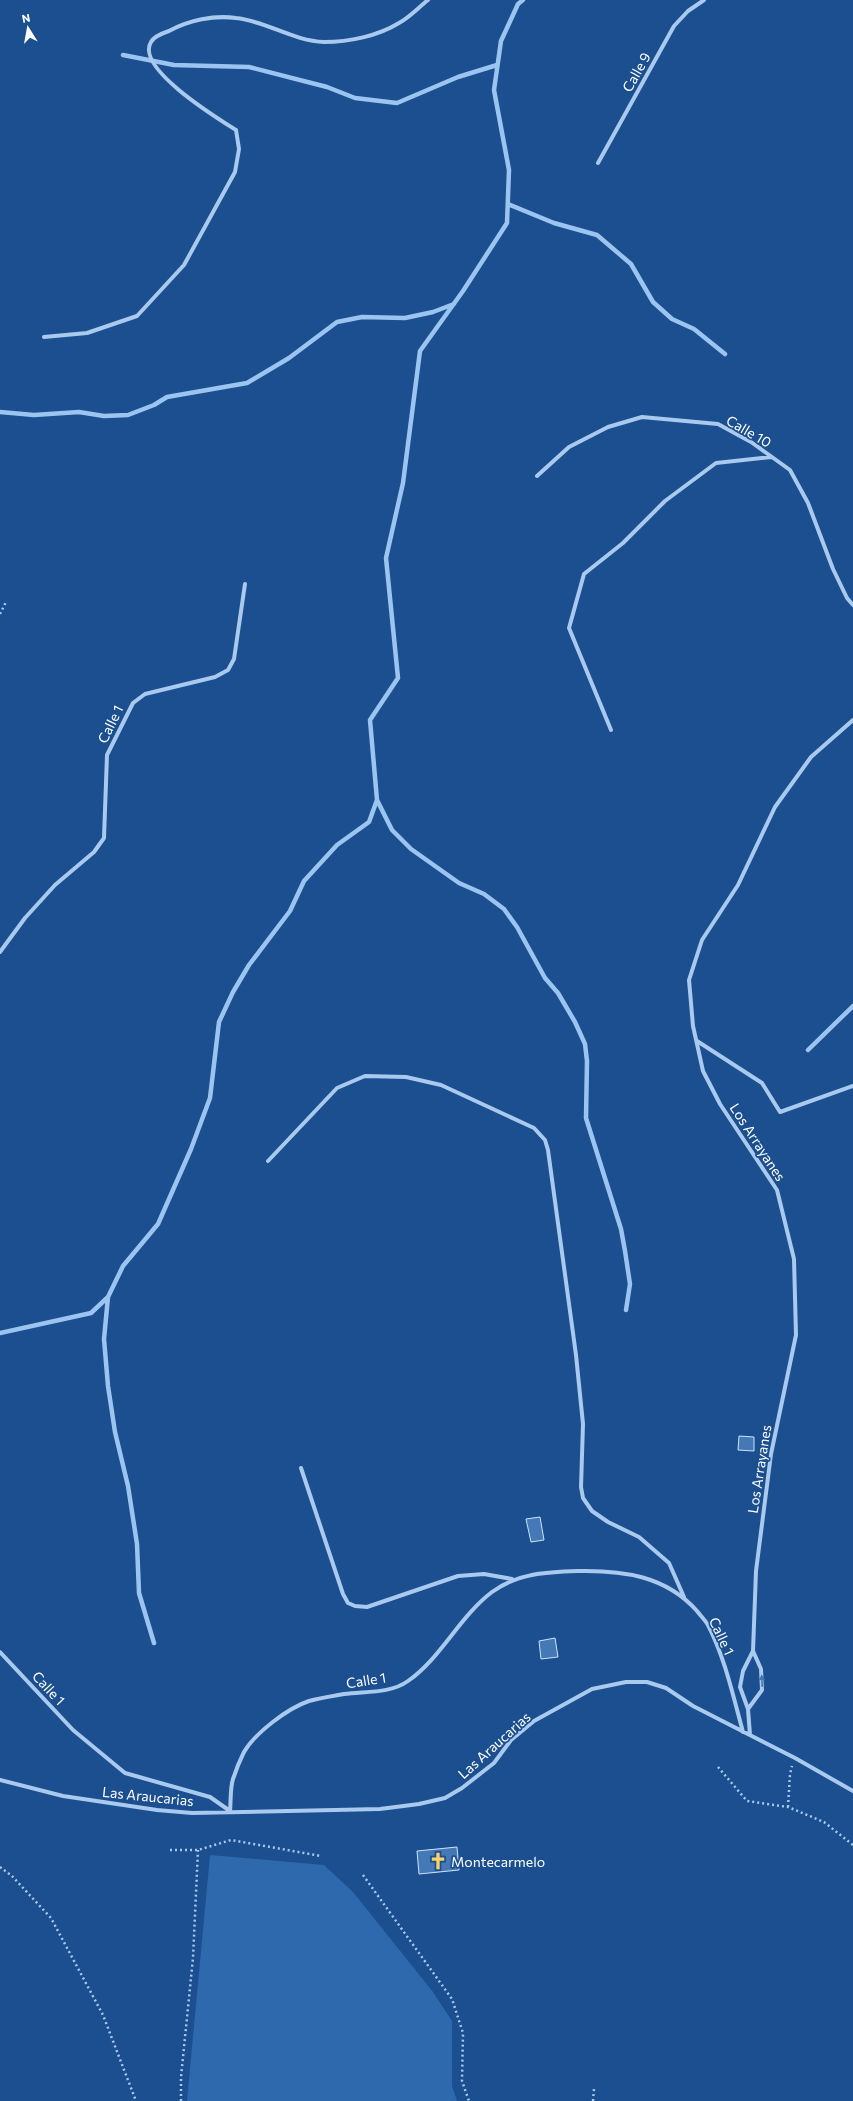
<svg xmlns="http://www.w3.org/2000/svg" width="853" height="2101" font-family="Commissioner,sans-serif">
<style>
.green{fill:#2e69ad}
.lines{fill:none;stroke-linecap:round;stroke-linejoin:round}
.stream{stroke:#9cc4f0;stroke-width:4.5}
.building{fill:#4478b7;stroke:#cfe3fa}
.path{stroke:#a9c9ee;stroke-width:2.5;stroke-dasharray:2 3;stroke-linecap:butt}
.street{stroke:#a9c9ee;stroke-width:4}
.oneway{fill:#4674ac}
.labels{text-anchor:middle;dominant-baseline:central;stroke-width:3.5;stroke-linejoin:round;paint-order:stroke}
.street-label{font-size:14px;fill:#fff;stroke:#1b4f8f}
.poi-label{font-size:14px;fill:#fff;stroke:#1b4f8f;text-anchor:start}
</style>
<rect width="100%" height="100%" fill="#1b4f8f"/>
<path class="green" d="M210,1855L324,1865L353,1892L433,1992L452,2021V2086L457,2101H187Z"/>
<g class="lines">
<path class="stream" d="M123,55L174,65L249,67L327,87L355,98L397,103L458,77L497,65
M508,204L554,223L597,235L631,264L653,302L672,319L694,329L725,354
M0,412L34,415L79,412L104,416L128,415L154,405L167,397L247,383L289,358L337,322L362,317L405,318L433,312L454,304
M377,800L392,830L411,849L459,883L484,894L504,909L517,927L545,978L558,993L575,1022L585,1044L587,1061L586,1118L621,1229L625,1251L630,1284L626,1310
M808,1050L853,1006
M0,1333L91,1313L108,1297
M154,1643L139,1593L137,1544L128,1486L115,1432L108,1386L104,1339L108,1297L123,1266L158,1224L191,1149L210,1098L219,1022L233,992L249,965L290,911L304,881L337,845L369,822L377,800L370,720L398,678L386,558L403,483L420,351L463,291L507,223L509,170L494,90L501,41L518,4L523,0"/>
</g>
<path class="building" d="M739,1436L754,1437V1451L738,1450Z
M540,1517L544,1540L531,1542L526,1519Z
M555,1638L558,1657L541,1659L539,1641Z
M457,1847L459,1870L419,1874L417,1851Z"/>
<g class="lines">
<path class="path" d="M0,614L6,602
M718,1767L747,1801L788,1807L824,1822L853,1845
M788,1807L790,1774L792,1766
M170,1850H198L231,1840L321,1856
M0,1867L12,1876L51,1918L103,2015L136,2101
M363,1875L452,1999L463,2033L462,2081L469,2101
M181,2101V2077L193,1958L198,1850
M593,2101L594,2089"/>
<path class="street" d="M598,163L674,26L688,11L704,0
M44,337L87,333L137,316L184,265L235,172L239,149L236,130C217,118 135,68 151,42C154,36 163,33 169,31C189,20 214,15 236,18C266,21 293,41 324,42C349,42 378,36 399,23C410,17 419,7 428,0
M537,476L569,447L608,427L642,417L718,424L751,442L790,470L808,503L833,569L847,598L853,605
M611,730L569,628L584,574L623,543L665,501L716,463L772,457
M0,952L25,918L55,885L94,852L104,838L107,755L133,703L145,694L215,677L228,670L234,659L245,584
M697,1041L762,1083L780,1112L853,1086
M268,1161L337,1088L365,1076L406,1077L441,1085L534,1128L545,1140L548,1150L576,1355L583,1424L581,1487L583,1498L592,1511L608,1522L639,1537L669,1563L684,1597
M301,1468L343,1594L348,1603L355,1606L367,1607L458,1576L484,1574L512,1579
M0,1652L73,1730L125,1773L210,1797L230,1811C231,1801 230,1788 233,1779C236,1770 240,1760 244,1752C255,1733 288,1708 309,1701C320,1698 333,1696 344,1694C365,1691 390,1694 408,1681C441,1658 459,1617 492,1592C518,1573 547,1572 578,1571C623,1570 666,1576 697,1611C700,1615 705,1620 708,1625C725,1658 733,1696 743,1732
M748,1709L762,1690L761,1669L753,1651
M750,1735L748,1709L740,1687L743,1671L753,1651L756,1571L771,1454L796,1335L794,1259L777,1190L720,1104L703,1071L693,1026L689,980L702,940L738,885L775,807L811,757L853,720
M0,1780L63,1796L157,1810L192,1813L380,1809L419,1804L445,1798L462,1788L494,1763L511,1740L534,1721L592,1689L626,1682H647L666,1688L693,1706L795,1758L853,1791"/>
</g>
<defs><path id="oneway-solid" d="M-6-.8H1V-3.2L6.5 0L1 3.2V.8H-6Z"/></defs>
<use class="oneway" href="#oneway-solid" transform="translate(762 1681) rotate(-93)"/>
<defs>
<g id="church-bare" transform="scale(1.38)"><path d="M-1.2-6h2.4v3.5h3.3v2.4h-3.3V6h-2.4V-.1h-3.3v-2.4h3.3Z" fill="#ffd166" stroke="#1b4f8f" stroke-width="2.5" paint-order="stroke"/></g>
</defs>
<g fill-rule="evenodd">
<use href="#church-bare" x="438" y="1861"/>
</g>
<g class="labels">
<g class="street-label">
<text transform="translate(636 72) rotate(-61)">Calle 9</text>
<text transform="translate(749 431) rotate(30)">Calle 10</text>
<text transform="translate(110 724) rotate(-64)">Calle 1</text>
<text transform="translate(758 1142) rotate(57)">Los Arrayanes</text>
<text transform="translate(759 1469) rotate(-81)">Los Arrayanes</text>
<text transform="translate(722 1636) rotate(65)">Calle 1</text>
<text transform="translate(366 1680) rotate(-9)">Calle 1</text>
<text transform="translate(49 1688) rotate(47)">Calle 1</text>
<text transform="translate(494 1745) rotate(-42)">Las Araucarias</text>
<text transform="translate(148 1796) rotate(6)">Las Araucarias</text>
</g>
<g class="poi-label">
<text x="451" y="1861">Montecarmelo</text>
</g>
</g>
<g transform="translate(28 28) rotate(349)" stroke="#1b4f8f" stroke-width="3" paint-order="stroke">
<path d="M0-3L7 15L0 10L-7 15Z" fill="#ffffff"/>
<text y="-6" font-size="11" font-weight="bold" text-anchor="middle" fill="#ffffff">N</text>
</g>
</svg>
